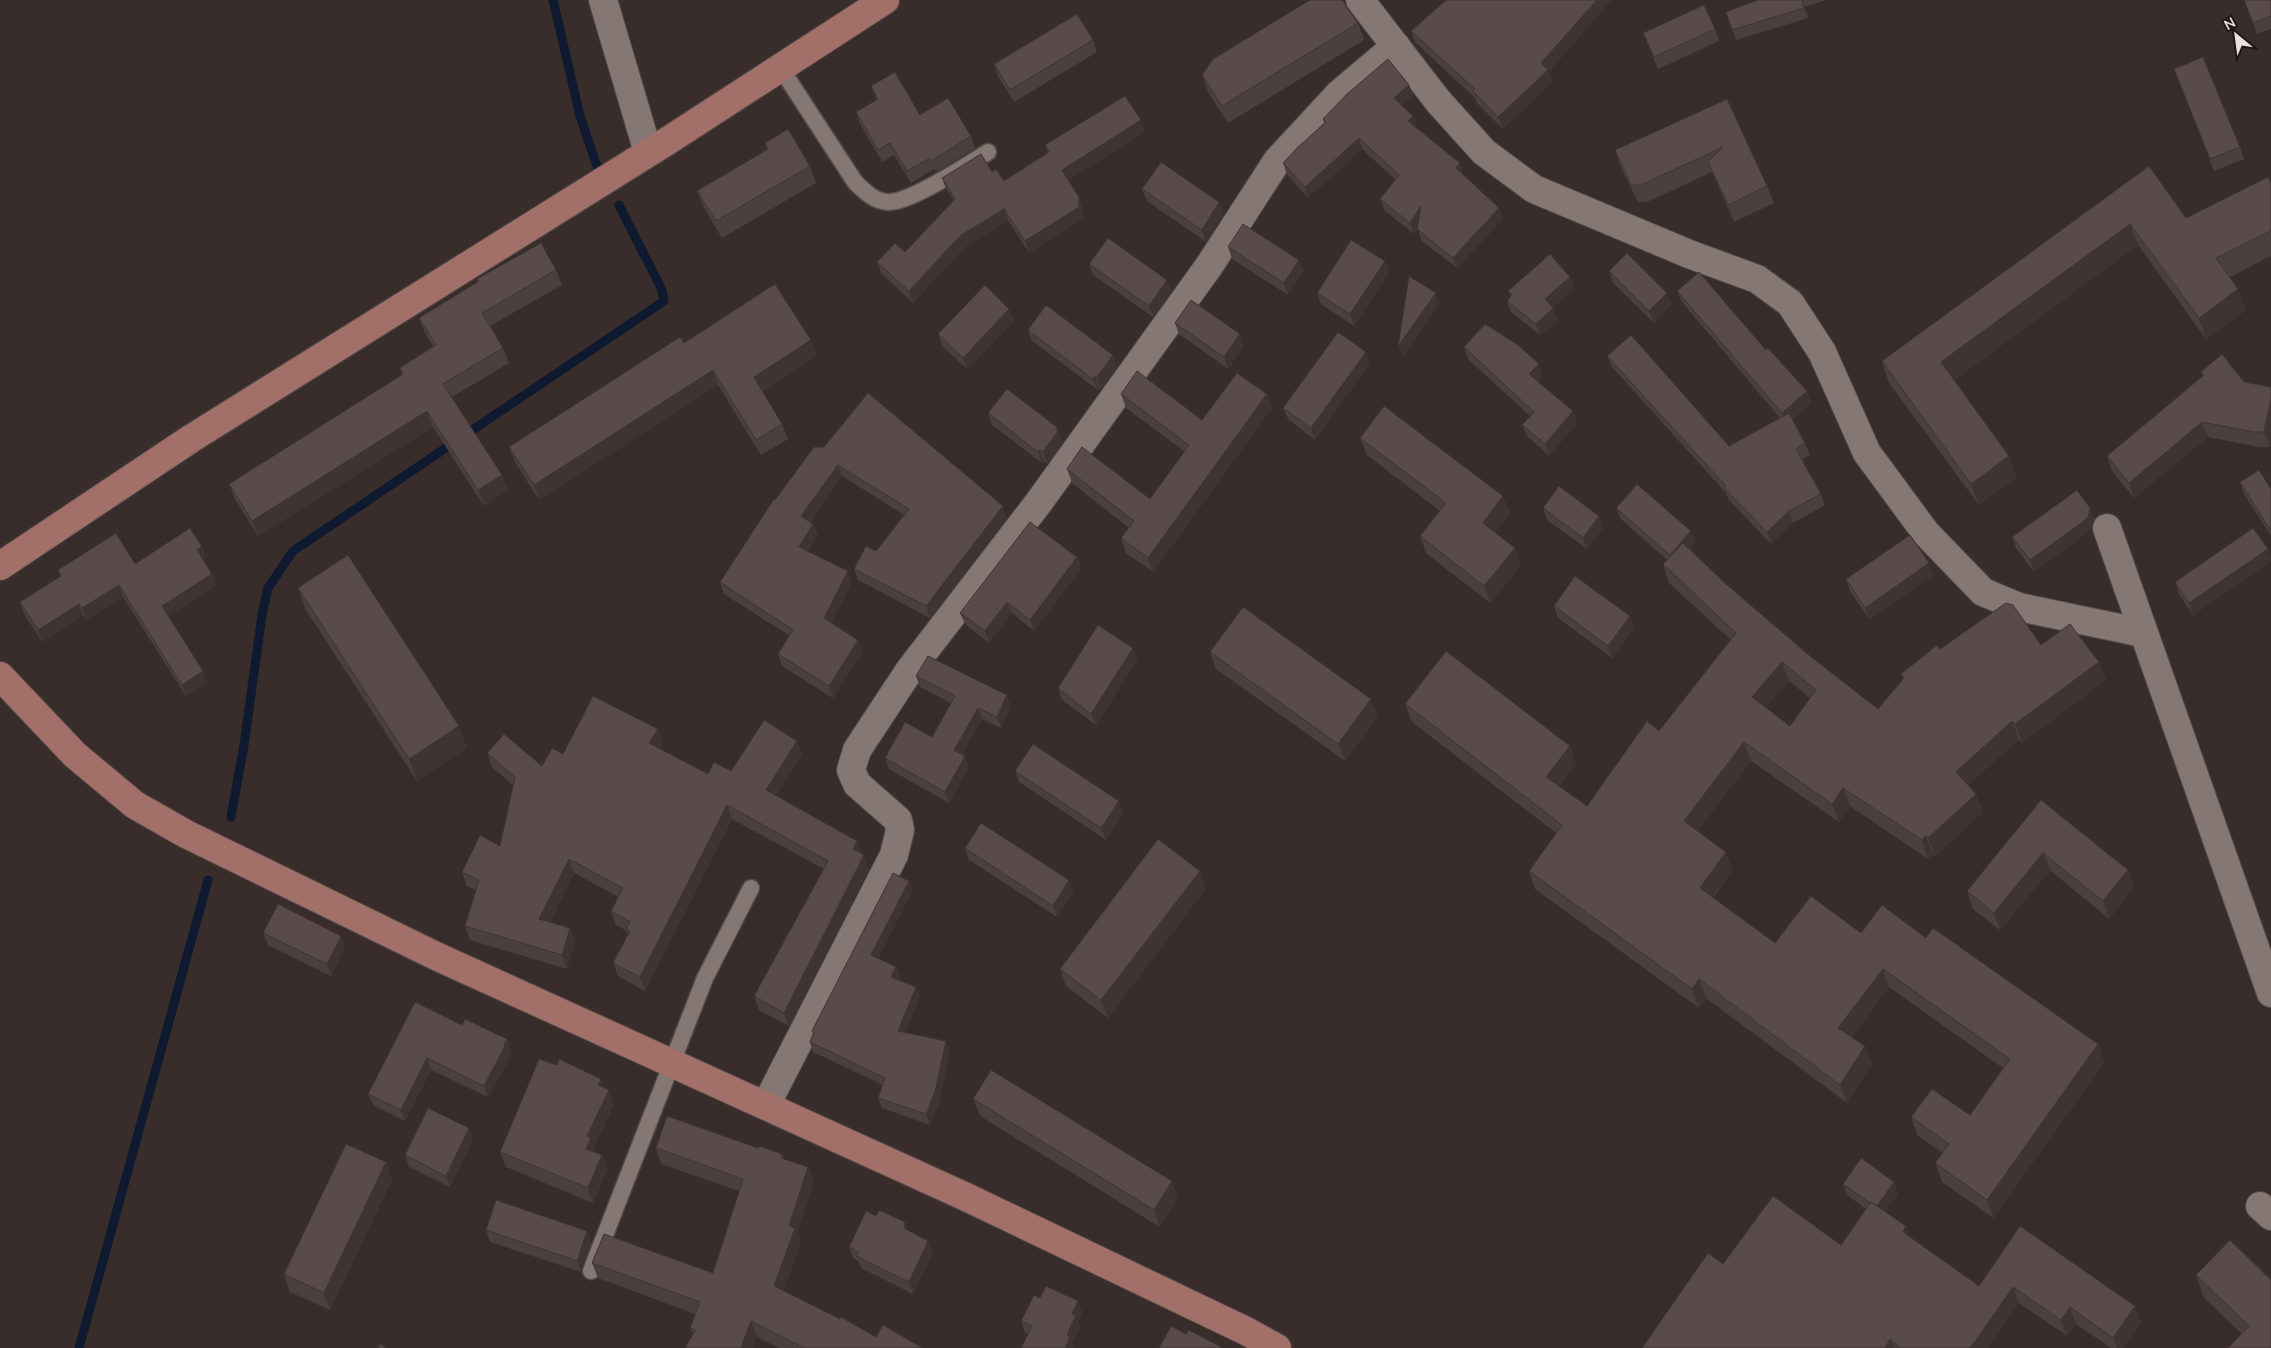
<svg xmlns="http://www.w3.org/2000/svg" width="2271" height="1348" font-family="'Nunito Sans',sans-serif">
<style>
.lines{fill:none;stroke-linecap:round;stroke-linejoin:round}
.stream{stroke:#0f192f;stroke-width:9}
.lane-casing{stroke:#534a48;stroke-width:19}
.street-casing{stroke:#534a48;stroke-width:30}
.secondary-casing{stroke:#534a48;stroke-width:30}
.lane{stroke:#847774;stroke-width:16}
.street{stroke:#847774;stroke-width:28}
.secondary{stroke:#a36f69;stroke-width:28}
.wall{fill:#4c403f;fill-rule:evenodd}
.shaded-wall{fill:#3e3433}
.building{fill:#584b49;stroke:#3e3433;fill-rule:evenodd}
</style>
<rect width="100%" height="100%" fill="#382d2b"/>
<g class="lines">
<path class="stream" d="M553,0L580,116L599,172
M231,817L244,745L262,615L268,588L293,551L664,301L662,290L619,205
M79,1348L208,880"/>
<g class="lane-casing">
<path id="lane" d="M780,67L855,182C864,191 874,201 887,202C909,204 968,164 988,152
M591,1271L705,978L751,888"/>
</g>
<g class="street-casing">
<path id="street" d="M603,0L648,152
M1360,0L1438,101L1484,152L1534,189L1689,254L1757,279L1790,303L1822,352L1867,453L1926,533L1983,592L2019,607L2143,633
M2107,528L2271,993
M766,1105L894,855L900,830L898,820L857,784L851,770L857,750L909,671L1039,502L1209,266L1277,161L1339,94L1396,46
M2260,1206L2271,1216"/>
</g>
<g class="secondary-casing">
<path id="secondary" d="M0,566L192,438L669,140L885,0
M0,676L75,755L135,805L186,834L438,957L964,1196L1246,1331L1277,1348"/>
</g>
<use href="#lane" class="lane"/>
<use href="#street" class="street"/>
<use href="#secondary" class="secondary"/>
</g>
<path class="wall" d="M1758,0H1826L1804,7L1808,18L1736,40L1726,12Z
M2244,0H2271V29L2257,34Z
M1358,23L1364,40L1228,123L1208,92L1202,75Z
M1715,29L1719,41L1658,69L1643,33Z
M1411,31L1549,72L1552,82L1503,129L1477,103L1475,98L1415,42Z
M1093,40L1097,52L1014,102L998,76L994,64Z
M2174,69L2240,147L2244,159L2214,171Z
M1409,85L1413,96L1401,105L1417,127L1416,128L1463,174L1499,208L1503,219L1457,268L1421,240L1418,228L1414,234L1384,210L1380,199L1396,180L1362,149L1308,198L1287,174L1283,163L1324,123L1323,119Z
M871,86L920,115L971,136L975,148L936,172L934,169L911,183L894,155L882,162L860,124L856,112L876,100Z
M1727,99L1767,186L1774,203L1734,222L1712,172L1647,202H1638L1621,168L1615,150Z
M1145,132L1068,180L1083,209V218L1029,253L1008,220L965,247L913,303L882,274L877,262L905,252L954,201L946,189L942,178L992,172L1004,181L1048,153L1045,145Z
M765,143L810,166L816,183L722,238L704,208L697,191L767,150Z
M2149,166L2186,218L2271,183V256L2230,277L2246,310L2206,339L2138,245L1954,380L2009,456L2017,477L1979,505L1889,383L1882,361Z
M1142,189L1219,202L1223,214L1206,242L1147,201Z
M1228,247L1304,271L1288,295L1232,259Z
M1385,261L1389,272L1354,326L1321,304L1317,293Z
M1089,264L1167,280L1171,291L1153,317L1093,275Z
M556,270L562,285L490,326L503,348L509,363L452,397L508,490L484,506L433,427L258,536L235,499L229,484L402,375L400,368L433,346L425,333L419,318L478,282L477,279Z
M1609,271L1672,304L1654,323L1613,283Z
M1575,288L1553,308L1558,320L1540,335L1511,312L1507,301L1511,297L1508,291Z
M1677,291L1766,350L1807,391L1811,403L1792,420L1805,443L1810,455L1802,459L1821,494L1825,505L1793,523L1771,544L1729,500L1726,493L1612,367L1607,356L1729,446L1780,418L1682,302Z
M1014,321L967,369L942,346L938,334Z
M1175,323L1244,346L1228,369L1179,334Z
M1028,330L1113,355L1117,367L1101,389L1099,388L1098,390L1032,341Z
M684,343L817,355L762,391L782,424L788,439L761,455L718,385L539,500L515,462L509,447Z
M1464,347L1543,376L1538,381L1573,411L1577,423L1549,456L1527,436L1522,425L1530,416L1468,359Z
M1370,363L1315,440L1288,419L1283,408Z
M2201,372L2271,387V440L2270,447H2259L2208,437L2134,498L2112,471L2107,456L2203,376Z
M1121,394L1202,420L1267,394L1272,408L1153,572L1126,553L1121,538L1129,528L1072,483L1067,469L1150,499L1185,452L1126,408Z
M988,413L1057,427L1063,443L1047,464L1044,461L1042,463L992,425Z
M1360,438L1510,513L1495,533L1515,548L1521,565L1490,603L1426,553L1420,536L1440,511L1367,455Z
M814,447L1007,518L930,618L858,580L854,569L876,551L904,515L842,476L810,522L813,524L818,535L808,551L852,582L831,623L863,652L833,698L782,666L778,654L790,636L724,594L720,582L775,500Z
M2240,482L2271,489V536L2244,494Z
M1543,508L1599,516L1603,528L1587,549L1547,520Z
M1616,508L1691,531L1695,543L1690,549L1726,584L1810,656L1878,709L1903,680L1901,674L1940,649L2041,645L2099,662L2106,680L2022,743L2019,739L1968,785L1976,794L1983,812L1935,856L1933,854L1928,859L1850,806L1839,822L1751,761L1697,831L1726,852L1732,870L1713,898L1775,943L1861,933L1926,938L2098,1044L2104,1063L1993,1218L1942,1182L1935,1163L1943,1153L1918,1136L1911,1117L1970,1115L2003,1068L1889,987L1852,1037L1865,1046L1872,1064L1847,1103L1706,998L1699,1008L1535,889L1529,871L1556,833L1412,722L1405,704L1570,746L1576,764L1559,786L1587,806L1659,731L1731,640L1669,583L1663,564L1667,560L1621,519ZM1789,681L1810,698L1790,726L1765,707Z
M2094,519L2092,529L2034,572L2016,548L2012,537Z
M202,547L206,558L203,560L212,574L216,586L168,616L207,682L186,696L123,597L86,620L83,615L42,642L24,614L20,602L60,577L58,570L135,564Z
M2268,549L2271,557V561L2193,615L2179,594L2175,582Z
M1077,557L1081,569L1034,631L1012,613L989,643L965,624L960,613Z
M1934,575L1869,619L1850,591L1846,579Z
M298,588L459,726L467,748L417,781L306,610Z
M1554,606L1630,616L1634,628L1612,658L1558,618Z
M1210,652L1378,716L1345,761L1216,669Z
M1138,659L1096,725L1062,700L1058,688Z
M916,676L1011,706L1001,728L982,719L962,754L969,767L949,803L889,769L885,758L932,737L951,703L920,687Z
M658,729L663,743L660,749L708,774L731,771L797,741L802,755L776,796L857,841L862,854L869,869L789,1026L759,1010L754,996L824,869L732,819L645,991L618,976L613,963L628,934L627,931L616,925L611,911L619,897L574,873L550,922L575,941L567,969L470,940L465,926L476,890L467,886L462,872L500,846L513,785L492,767L487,753L542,766L563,754Z
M1015,771L1123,813L1106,840L1019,782Z
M2041,800L2128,870L2134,888L2109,919L2050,870L2000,930L1973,909L1967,891Z
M965,848L1074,892L1057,917L969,860Z
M909,881L912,891L878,958L896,967L900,977L898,980L916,987L920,997L905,1033L950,1052L939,1103L930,1125L882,1108L878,1098L883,1085L813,1052L810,1042L813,1034L812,1031Z
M1206,888L1108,1018L1066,986L1060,969Z
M263,933L341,936L345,947L331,976L268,945Z
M462,1025L507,1039L511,1051L509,1056L510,1058L488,1097L431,1070L405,1121L373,1105L368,1094Z
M605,1088L614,1105L594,1147L596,1153L602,1155L607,1170L593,1203L506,1167L500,1152Z
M973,1099L1178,1198L1160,1227L980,1116Z
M473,1140L450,1187L409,1167L405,1155Z
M656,1148H758L782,1154L784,1159L808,1167L814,1182L797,1233L801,1243L783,1291L876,1337L923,1348H779L757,1337L693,1334L690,1328L695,1314L598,1278L592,1263L713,1273L739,1191L661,1164Z
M386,1162L392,1180L330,1310L290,1292L284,1274Z
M1894,1182L1898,1194L1885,1211L1910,1237L1979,1286L2020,1226L2135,1306L2141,1322L2123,1348H2111L2076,1324L2067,1336L2019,1303L1988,1348H1642L1723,1264L1841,1245L1866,1209L1847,1195L1843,1184Z
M876,1216L905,1222L908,1231L933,1253L913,1294L861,1268L858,1261L853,1258L849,1247Z
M486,1230L591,1243L581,1272L490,1242Z
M2196,1275L2271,1280V1348L2242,1334L2204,1298Z
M1040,1298L1078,1301L1082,1313L1078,1321L1080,1327L1072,1343L1028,1334L1025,1333L1021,1321Z"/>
<path class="shaded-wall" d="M1597,0H1612L1549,72L1552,82L1503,129L1498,117L1541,63Z
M1409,85L1413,96L1397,108L1394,98Z
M1413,116L1417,127L1412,132L1408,121Z
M1141,120L1145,132L1066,181L1062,170Z
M1359,138L1362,149L1308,198L1305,187Z
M1460,163L1463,174L1459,179L1456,168Z
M1079,197L1083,209V218L1029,253L1025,241Z
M1219,202L1223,214L1206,242L1202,230Z
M1421,206L1425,217L1414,234L1410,223Z
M1499,208L1503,219L1457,268L1453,258Z
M1004,209L1008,220L965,247L913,303L909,291L961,235Z
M2130,224L2138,245L1949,383L1941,362Z
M1299,260L1304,271L1288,295L1284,283Z
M1385,261L1389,272L1354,326L1350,314Z
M1570,277L1575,288L1550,311L1545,299Z
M1167,280L1171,291L1153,317L1149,306Z
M2238,289L2246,310L2206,339L2199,318Z
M1436,293L1440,304L1403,357L1398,346Z
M1667,293L1672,304L1654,323L1649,311Z
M1553,308L1558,320L1540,335L1536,324Z
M1009,309L1014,321L967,369L963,358Z
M1240,334L1244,346L1228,369L1224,357Z
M811,340L817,355L759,392L754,377Z
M1366,352L1370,363L1315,440L1311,428Z
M1113,355L1117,367L1101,389L1097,377Z
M1539,364L1543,376L1533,386L1529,374Z
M713,370L718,385L539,500L534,485Z
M1095,376L1099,388L1098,390L1093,379Z
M1807,391L1811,403L1786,425L1782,413Z
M1267,394L1272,408L1153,572L1148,558Z
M2271,399V440L2270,447L2264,432Z
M427,411L433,427L258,536L252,521Z
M1573,411L1577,423L1549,456L1545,444Z
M2202,422L2208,437L2134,498L2129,483Z
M1057,427L1063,443L1047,464L1043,452Z
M1039,450L1044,461L1042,463L1038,452Z
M2009,456L2017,477L1979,505L1971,484Z
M838,465L842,476L805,528L801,516Z
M502,475L508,490L484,506L478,490Z
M1503,496L1510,513L1490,540L1483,523Z
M1003,506L1007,518L930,618L926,606Z
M2090,508L2094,519L2092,529L2034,572L2030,560Z
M1789,511L1793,523L1771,544L1767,532Z
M1599,516L1603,528L1587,549L1583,538Z
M813,524L818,535L803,558L799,547Z
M1691,531L1695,543L1674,567L1670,555Z
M202,547L206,558L201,562L197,550Z
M1515,548L1521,565L1490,603L1484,586Z
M2268,549L2271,557V561L2193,615L2189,603Z
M1077,557L1081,569L1034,631L1030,620Z
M1929,563L1934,575L1869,619L1865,608Z
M848,571L852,582L828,630L824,618Z
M212,574L216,586L166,618L162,606Z
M119,585L123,597L86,620L82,608Z
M1007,602L1012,613L989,643L985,631Z
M79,604L83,615L42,642L38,630Z
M1630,616L1634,628L1612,658L1608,646Z
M858,640L863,652L833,698L829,686Z
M1133,648L1138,659L1096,725L1091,714Z
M1782,662L1789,681L1759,715L1752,697Z
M2099,662L2106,680L2022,743L2015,724Z
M203,671L207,682L186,696L182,685Z
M1007,695L1011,706L1001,728L997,717Z
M1371,699L1378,716L1345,761L1338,744Z
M978,708L982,719L958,761L954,750Z
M2012,721L2019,739L1962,790L1956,772Z
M459,726L467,748L417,781L409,759Z
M658,729L663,743L654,757L649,743Z
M797,741L802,755L771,804L766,790Z
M1744,742L1751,761L1691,840L1684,821Z
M1570,746L1576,764L1552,795L1546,777Z
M965,756L969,767L949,803L945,792Z
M1843,788L1850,806L1839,822L1832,804Z
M1976,794L1983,812L1935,856L1928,838Z
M1119,801L1123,813L1106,840L1101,828Z
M727,805L732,819L645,991L640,977Z
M1926,836L1933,854L1928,859L1922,840Z
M857,841L862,855L853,849Z
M1726,852L1732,870L1706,906L1700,888Z
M2043,853L2050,870L2000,930L1994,913Z
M864,855L869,869L789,1026L784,1013Z
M569,859L574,873L545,933L539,919Z
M2128,870L2134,888L2109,919L2103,901Z
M1200,871L1206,888L1108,1018L1101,1000Z
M1069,880L1074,892L1057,917L1053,906Z
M909,881L912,891L875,965L871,955Z
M570,928L575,941L567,969L562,955Z
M341,936L345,947L331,976L327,964Z
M896,967L900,977L894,987L891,977Z
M1883,969L1889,987L1845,1046L1838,1028Z
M1699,979L1706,998L1699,1008L1692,989Z
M916,987L920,997L902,1041L898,1031Z
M507,1039L511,1051L509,1056L510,1058L488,1097L484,1086Z
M946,1041L950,1052L939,1103L930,1125L926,1114Z
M2098,1044L2104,1063L1993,1218L1987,1200Z
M1865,1046L1872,1064L1847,1103L1840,1085Z
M427,1058L431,1070L405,1121L401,1110Z
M601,1079L607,1094L598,1085Z
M609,1090L614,1105L594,1147L596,1153L586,1149L587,1136Z
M469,1128L473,1140L450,1187L446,1176Z
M602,1155L607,1170L593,1203L588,1188Z
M386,1162L392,1180L330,1310L324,1293Z
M808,1167L814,1182L797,1233L801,1243L779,1301L774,1286L789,1226Z
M1172,1181L1178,1198L1160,1227L1154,1210Z
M1894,1182L1898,1194L1880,1219L1875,1208Z
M905,1222L909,1234L904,1228Z
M1906,1226L1912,1243L1903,1232Z
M587,1231L591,1243L581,1272L577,1261Z
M928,1241L933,1253L913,1294L909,1282Z
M2013,1287L2019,1303L1988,1348H1969Z
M1078,1301L1082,1313L1078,1321L1080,1327L1072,1343L1074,1348H1066L1067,1335L1072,1314Z
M2135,1306L2141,1322L2123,1348H2117L2113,1338Z
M2070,1307L2076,1324L2067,1336L2061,1320Z
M751,1321L757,1337L753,1348H741Z
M1890,1339L1894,1348H1885Z"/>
<path class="building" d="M1310,0H1342L1358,23L1222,106L1202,75L1213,59Z
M1446,0H1597L1541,63L1548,70L1498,117L1473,91L1475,89L1411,31Z
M1758,0H1802L1804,8L1732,30L1726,12Z
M2244,0H2271V16L2253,23Z
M1704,5L1715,29L1654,57L1643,33Z
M1077,14L1093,40L1010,90L994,64Z
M2203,57L2240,147L2210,159L2174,69Z
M1388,59L1409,85L1394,98L1413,116L1408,121L1460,163L1456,168L1499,208L1453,258L1417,229L1421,206L1410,223L1380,199L1399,175L1359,138L1305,187L1283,163L1297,148L1326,122L1323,119L1346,95Z
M895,72L920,115L948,98L971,136L931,161L930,158L907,171L890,143L878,150L856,112L878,99L871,86Z
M1125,96L1141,120L1062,170L1079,197V207L1025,241L1004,209L961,235L909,291L877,262L895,243L905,252L955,199L942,178L981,154L992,172L996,169L1004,181L1049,152L1045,145Z
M1727,99L1767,186L1728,205L1708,162L1723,147L1641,185H1631L1615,150Z
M788,129L810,166L716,221L697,191L768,149L765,143Z
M1161,162L1219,202L1202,230L1142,189Z
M2149,166L2186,218L2268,177L2271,183V231L2216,258L2238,289L2199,318L2130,224L1941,362L2009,456L1971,484L1882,361Z
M1243,224L1299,260L1284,283L1228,247Z
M1108,238L1167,280L1149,306L1089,264Z
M1351,240L1385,261L1350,314L1317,293Z
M541,243L556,270L482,313L503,348L443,384L502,475L478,490L427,411L252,521L229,484L403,374L400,368L436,345L419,318L479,281L477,279Z
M1627,253L1667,293L1649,311L1609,271Z
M1550,254L1570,277L1545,299L1553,308L1536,324L1507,301L1512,295L1508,291Z
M1699,272L1766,350L1768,348L1807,391L1782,413L1677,291Z
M1409,276L1436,293L1398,346Z
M775,284L811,340L754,377L782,424L756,440L713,370L534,485L509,447L680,337L684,343Z
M985,285L1009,309L963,358L938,334Z
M1191,300L1240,334L1224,357L1175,323Z
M1046,305L1113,355L1097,377L1095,376L1093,379L1028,330Z
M1485,324L1518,345L1539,364L1529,374L1573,411L1545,444L1522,425L1534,412L1464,347Z
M1338,332L1366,352L1311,428L1283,408Z
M1631,335L1729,446L1789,413L1805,443L1796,449L1821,494L1789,511L1767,532L1724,488L1726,486L1607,356Z
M2222,354L2244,382L2271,387V399L2264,432H2254L2202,422L2129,483L2107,456L2204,375L2201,372Z
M1137,371L1202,420L1237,373L1267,394L1148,558L1121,538L1134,521L1067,469L1082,447L1150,499L1189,445L1121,394Z
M1007,389L1057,427L1056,429L1058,431L1043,452L1039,450L1038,452L988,413Z
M868,393L1003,506L926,606L854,569L866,546L876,551L909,509L838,465L801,516L813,524L799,547L848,571L824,618L858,640L829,686L778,654L793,630L720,582L774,499L775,500L814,447H824Z
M1384,406L1503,496L1483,523L1515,548L1484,586L1420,536L1446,503L1360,438Z
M2259,470L2271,489V531L2240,482Z
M1637,484L1691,531L1670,555L1616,508Z
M1559,486L1599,516L1583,538L1543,508Z
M2077,490L2090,508L2088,518L2030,560L2012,537Z
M1030,522L1077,557L1030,620L1007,602L985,631L960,613Z
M190,528L202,547L197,550L212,574L162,606L203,671L182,685L119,585L82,608L79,604L38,630L20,602L61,576L58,570L116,533L135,564Z
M2253,528L2268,549L2189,603L2175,582Z
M1910,535L1929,563L1865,608L1846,579Z
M1683,543L1726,584L1810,656L1878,709L1904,678L1901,674L1937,645L1940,649L2006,603L2013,605L2041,645L2070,624L2099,662L2015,724L2012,721L1956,772L1976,794L1928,838L1926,836L1922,840L1843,788L1832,804L1744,742L1684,821L1726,852L1700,888L1775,943L1811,896L1861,933L1882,905L1926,938L1933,928L2098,1044L1987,1200L1935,1163L1949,1144L1911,1117L1932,1089L1970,1115L2010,1059L1883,969L1838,1028L1865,1046L1840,1085L1699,979L1692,989L1529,871L1562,825L1405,704L1446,651L1570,746L1546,777L1587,806L1647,721L1659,731L1736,633L1663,564ZM1782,662L1816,690L1790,726L1752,697Z
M348,555L459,726L409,759L298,588Z
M1575,576L1630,616L1608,646L1554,606Z
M1243,607L1371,699L1338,744L1210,652Z
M1098,625L1133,648L1091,714L1058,688Z
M928,656L1007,695L997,717L978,708L954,750L965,756L945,792L885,758L905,722L932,737L955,696L916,676Z
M593,696L658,729L649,743L708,774L714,762L731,771L764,720L797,741L766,790L857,841L853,849L864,855L784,1013L754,996L828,861L727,805L640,977L613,963L630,931L626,929L630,922L611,911L623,888L569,859L539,919L570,928L562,955L465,926L479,880L462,872L480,835L500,846L515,777L487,753L504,734L542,766L552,748L563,754Z
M1033,744L1119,801L1101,828L1015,771Z
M2041,800L2128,870L2103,901L2043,853L1994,913L1967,891Z
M981,823L1069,880L1053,906L965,848Z
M1158,839L1200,871L1101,1000L1060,969Z
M893,873L909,881L871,955L896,967L891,977L916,987L898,1031L946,1041L935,1092L926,1114L878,1098L885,1078L810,1042L814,1032L812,1031Z
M278,904L341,936L327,964L263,933Z
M415,1002L462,1025L465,1019L507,1039L504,1045L505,1046L484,1086L427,1058L401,1110L368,1094Z
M539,1059L557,1065L559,1059L601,1079L598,1085L609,1090L587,1136L591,1138L586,1149L602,1155L588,1188L500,1152Z
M991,1070L1172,1181L1154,1210L973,1099Z
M428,1108L469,1128L446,1176L405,1155Z
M667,1116L758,1148L759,1146L782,1154L781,1158L808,1167L789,1226L795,1228L774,1286L840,1319L841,1317L876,1337L883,1325L923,1348H804L751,1321L741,1348H685L695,1330L690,1328L700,1302L592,1263L604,1234L713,1273L743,1179L656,1148Z
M346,1144L386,1162L324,1293L284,1274Z
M1861,1158L1894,1182L1877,1206L1871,1202L1870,1203L1843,1184Z
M1773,1196L1841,1245L1871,1202L1906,1226L1903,1232L1979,1286L2020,1226L2135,1306L2113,1338L2070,1307L2061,1320L2013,1287L1974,1343L1969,1348H1900L1890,1339L1885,1348H1642L1708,1253L1723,1264Z
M496,1200L587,1231L577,1261L486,1230Z
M879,1210L905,1222L904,1228L928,1241L909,1282L856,1256L859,1252L849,1247L866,1211L876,1216Z
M2230,1240L2271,1280V1348H2228L2249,1326L2196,1275Z
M1046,1286L1078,1301L1072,1314L1076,1315L1067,1335L1070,1337L1065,1347L1067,1348H1021L1032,1326L1021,1321L1034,1295L1040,1298Z
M1171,1326L1186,1334L1189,1330L1223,1348H1159Z
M380,1344L387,1348H378Z"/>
<g transform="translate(2236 35) rotate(331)" stroke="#1c1716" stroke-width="4" paint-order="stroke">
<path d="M0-4L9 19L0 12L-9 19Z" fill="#e8e1df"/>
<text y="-8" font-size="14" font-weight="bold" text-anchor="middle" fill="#e8e1df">N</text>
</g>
</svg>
